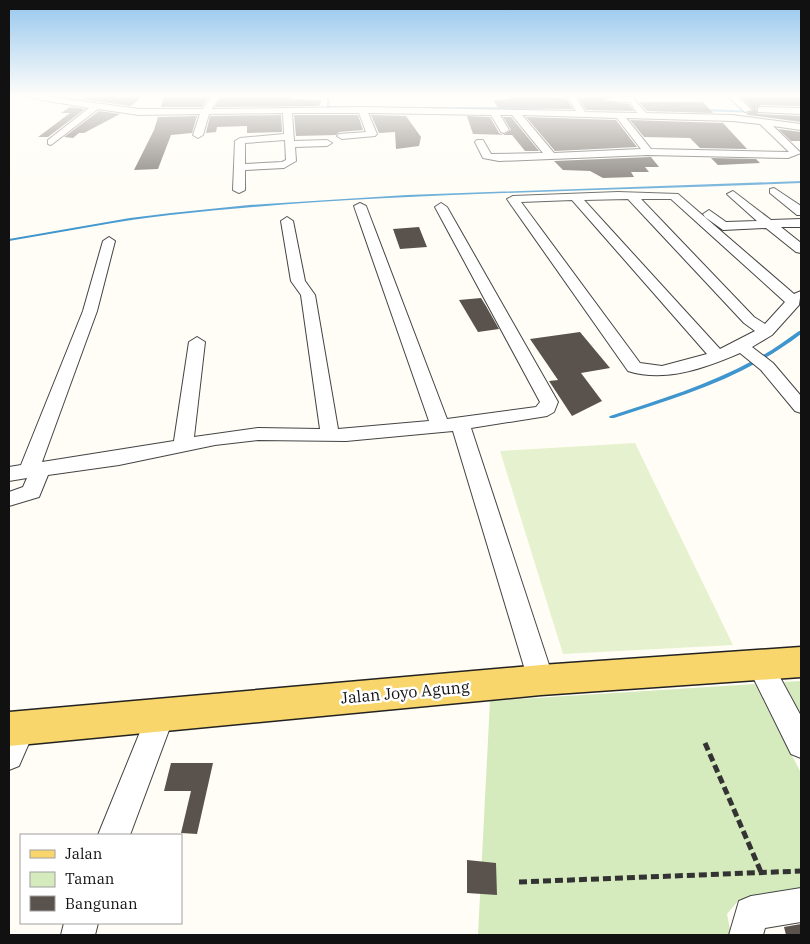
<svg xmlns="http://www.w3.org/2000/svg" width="810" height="944" font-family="'IBM Plex Serif',serif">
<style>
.green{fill:#d5ebbd}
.pitch{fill:#e6f2cf}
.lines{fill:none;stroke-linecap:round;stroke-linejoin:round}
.stream{fill:#3f96cf;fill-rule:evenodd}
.building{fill:#5a524d}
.minor-casing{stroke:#444;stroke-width:2}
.major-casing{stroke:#222;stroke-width:3}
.path{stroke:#333;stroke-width:5;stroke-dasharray:8 4;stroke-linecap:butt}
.minor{fill:#fff;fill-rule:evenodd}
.major{fill:#f9d66b;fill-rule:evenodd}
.labels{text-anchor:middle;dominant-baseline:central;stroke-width:5;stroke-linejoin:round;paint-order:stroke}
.near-street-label{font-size:16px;fill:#111;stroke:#fff}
</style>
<rect width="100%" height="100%" fill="#fffdf5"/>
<path class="green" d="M801,681V714L784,682Z
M755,684L801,773V890L738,901L727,914L731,935H478L490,701Z"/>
<path class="pitch" d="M635,443L733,645L563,654L500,451Z"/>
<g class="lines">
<path class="stream" d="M327,96H329V106L358,107L327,108Z
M405,107H542L543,108L542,109H404Z
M703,109L758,111L759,112L758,113L702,111Z
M801,181V183C591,192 380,192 170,215C116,221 63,232 9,241V239L130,218L171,213L249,205L407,195Z
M799,331H801V334C788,344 774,353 760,361C714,387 663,402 614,418H610L609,417L610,416C659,400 708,385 754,360C770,352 785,341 799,331Z"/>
</g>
<path class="building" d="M85,96H143L131,106L81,99Z
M171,96H210L202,107H161L163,98Z
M222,96L292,97L290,99L322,100L319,106L215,107Z
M509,96L566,98L573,109L498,108L493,100L510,99Z
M585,96H607L604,98L605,101L629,104L634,111L586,110L578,98H586Z
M739,96H801V106L761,105L756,108L758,114L801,116V122L748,115L746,114L754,110Z
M639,102H703L713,113L647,111Z
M70,107L85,109L48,137H38L70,113H61Z
M99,111L120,114L84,133H79L73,138L64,137Z
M281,115L282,132L247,133V126L217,127L216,132L206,133L210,116Z
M294,115H358L363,130L339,132L336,135L296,136Z
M371,115L406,116L421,137L419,146L396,149L395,132L379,133Z
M197,116L192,133L171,135L158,169L134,170L154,130L158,117Z
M467,116L490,117L499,133L503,135L511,130L503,117H511L539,151H525L512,135L473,134Z
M526,117L616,120L637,147L555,151Z
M630,120L723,123L747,149L700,148L690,138L644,137Z
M778,129L801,132V141H791Z
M651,157L659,167H645L649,172H631L634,177L603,178L590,171L563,170L554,161Z
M711,158L756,159L760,163L718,165Z
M419,227L427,247L400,249L393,229Z
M481,298L486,306L499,329L478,332L459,300Z
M580,332L610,368L581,373L602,401L572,416L549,381L558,380L530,339Z
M171,763H213L197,834L181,833L191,791H164Z
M467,860L496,863L497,895L467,893Z
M801,924V935H786L784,927Z"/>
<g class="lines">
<g class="minor-casing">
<path id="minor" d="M20,96H44L139,109H203L212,96H220L212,109L362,107L576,111L567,96H575L585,112L637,113L630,102L610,101L606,99L610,97H632L646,113L732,115L801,124V130L773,126L801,153L788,158L648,155L499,161L483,158L475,142L477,140H483L491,154L543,153L512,115H500L509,130L504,133L501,132L491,115L368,113L377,134L375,136L342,139L337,136L339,134L366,132L359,113H292L294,141L327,140L332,143L327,146L295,147L296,161L284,168L245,170V190L239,193L233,190L235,141L240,138L284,134L283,113L209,114L203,135L198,138L193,135L200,114L139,115L98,109L51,145L48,144V140L89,108ZM522,115L617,118L641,149L554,153ZM626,118L732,121L760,124L789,152L651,149ZM285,140L286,160L282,162L245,164V143Z
M727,96H736L752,110L745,112Z
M761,107L801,108V114L758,112V108Z
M774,188L801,206V215H797L770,193V189Z
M733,191L771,220L801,219V227H781L801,243V253L796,252L766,228L723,230L705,217L703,214L709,210L726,222L757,221L729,196L727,194Z
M618,192L678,194L794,294L801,291L799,305L772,335L752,347L773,363L801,396V413L795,411L761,370L740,353C705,368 665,383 628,371L507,199L513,196ZM628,199L744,323L755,331L720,349L584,200ZM641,199H671L785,302L765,324L754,317ZM572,200L707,354L662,366L640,363L521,202Z
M360,203L366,206L447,419L536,407L540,402L435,207L441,203L447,207L558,402L554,412L547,416L471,428L554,680L550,689L541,692L532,689L528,680L453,431L346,441L258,440L215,445L119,465L48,475L39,497L9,506V492L23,487L27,478L9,481V467L21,465L83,311L103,241L109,237L115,241L97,311L42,462L174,441L189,342L197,337L205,342L194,437L258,428L320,429L301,295L291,281L281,221L287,217L293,221L305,281L315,295L338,429L429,421L354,206Z
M760,653L769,657L801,716V758L791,754L747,665L751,657Z
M161,701L171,705L175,714L130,835H98L151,705Z
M22,713L32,717L36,727L19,766L9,770V725L12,717Z
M801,888V922L765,928L763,935H729L739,901L751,896Z
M64,923H98L95,935H61Z"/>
</g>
<g class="major-casing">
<path id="major" d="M801,647V677L541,695L9,746V712L541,665Z"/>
</g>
<path class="path" d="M705,743L761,872
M519,882L801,871"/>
<use href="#minor" class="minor"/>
<use href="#major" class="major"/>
</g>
<linearGradient id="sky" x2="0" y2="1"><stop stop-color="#95c6ee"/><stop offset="0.42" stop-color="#fffefa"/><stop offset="1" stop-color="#fffefa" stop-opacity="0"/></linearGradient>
<rect width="810" height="228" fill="url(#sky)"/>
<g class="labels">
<g class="near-street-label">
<text transform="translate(405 692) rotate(-5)">Jalan Joyo Agung</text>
</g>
</g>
<rect width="810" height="944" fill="none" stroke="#111111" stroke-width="20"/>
<rect x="20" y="834" width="162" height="90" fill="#ffffff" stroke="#a0a0a0"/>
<rect x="30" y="850" width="25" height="8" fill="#f9d66b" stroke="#a0a0a0"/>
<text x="65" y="859" font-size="15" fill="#111111">Jalan</text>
<rect x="30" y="872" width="25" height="15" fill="#d5ebbd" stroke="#a0a0a0"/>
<text x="65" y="884" font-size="15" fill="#111111">Taman</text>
<rect x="30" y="896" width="25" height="15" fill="#5a524d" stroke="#a0a0a0"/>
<text x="65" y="909" font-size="15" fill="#111111">Bangunan</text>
</svg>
